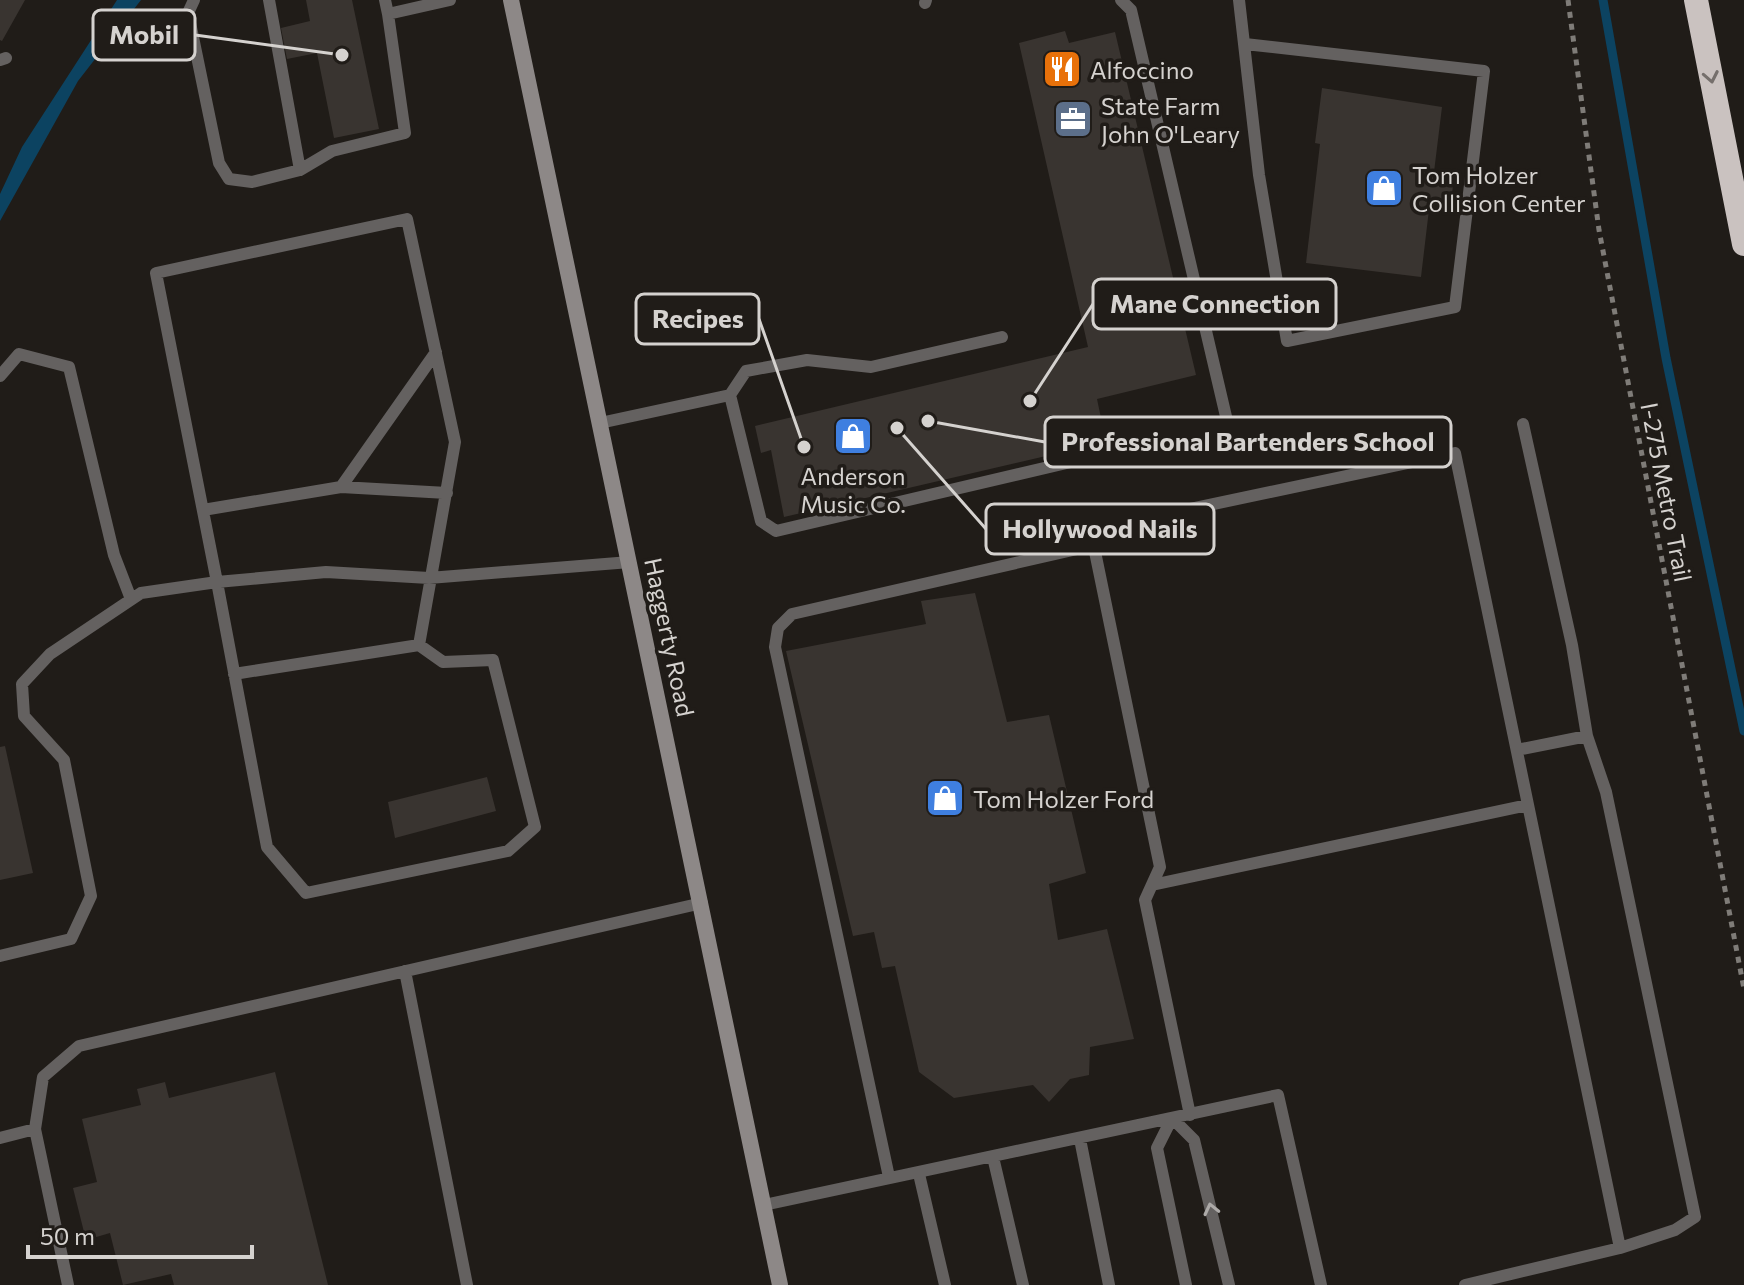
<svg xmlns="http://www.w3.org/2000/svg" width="1744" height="1285" font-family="Commissioner,sans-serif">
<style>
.water{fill:#0c4361}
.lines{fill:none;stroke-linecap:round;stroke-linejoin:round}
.stream{stroke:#0c4361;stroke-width:9}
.building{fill:#393430}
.path{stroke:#7f7c78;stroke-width:5;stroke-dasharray:6 6;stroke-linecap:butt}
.lane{stroke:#646160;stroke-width:12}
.secondary{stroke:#8d8887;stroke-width:16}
.highway{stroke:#cac2c0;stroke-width:24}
.oneway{stroke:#756f6c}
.oneway2{stroke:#adaaa8}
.labels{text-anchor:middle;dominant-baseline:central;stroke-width:7;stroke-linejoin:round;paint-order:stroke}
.poi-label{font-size:24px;fill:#d5d2cf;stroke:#201c18;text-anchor:start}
.street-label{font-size:24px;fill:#d5d2cf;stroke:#201c18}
.leader{fill:none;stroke:#d5d2cf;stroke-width:3}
.callout-dot{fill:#d5d2cf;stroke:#201c18;stroke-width:3}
.callout{fill:#201c18;stroke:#d5d2cf;stroke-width:3}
.callout-label{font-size:26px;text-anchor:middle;font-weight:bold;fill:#d5d2cf}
</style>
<rect width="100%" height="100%" fill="#201c18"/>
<path class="water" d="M117,0H141L78,81L0,221V194L22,147Z"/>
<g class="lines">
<path class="stream" d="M1603,0L1666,358L1744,731"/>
</g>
<path class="building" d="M0,0H25L2,41L0,40Z
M306,0H352L379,129L334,138L317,53L287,59L281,28L310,21Z
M1065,31L1069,43L1115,32L1196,375L1097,399L1106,442L784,517L771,450L761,453L755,426L1088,347L1019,43Z
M1322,88L1442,107L1434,172L1454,175L1451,204L1430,201L1421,277L1306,263L1320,144L1315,143Z
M975,593L1007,722L1049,715L1086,873L1049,884L1058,940L1107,929L1134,1039L1090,1047L1089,1075L1070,1079L1049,1102L1033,1085L954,1098L919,1072L895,966L882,968L874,932L853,936L786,651L926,624L921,601Z
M5,746L33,873L0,880V747Z
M487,777L496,811L395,838L388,802Z
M275,1072L328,1285H174L171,1274L123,1285L110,1233L86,1240L73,1188L97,1182L82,1119L141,1105L137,1089L165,1082L169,1098Z"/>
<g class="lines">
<path class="path" d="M1568,0L1599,230L1744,989"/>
<path class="lane" d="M194,0L188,13L219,163L229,179L252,182L300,170L269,0
M385,0L388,14L450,0
M1239,0L1259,175L1287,341L1455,307L1484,71L1245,44
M925,3L926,0
M0,60L6,58
M300,170L332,151L405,133L388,14
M0,376L19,354L69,367L114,555L131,599
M730,395L761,521L776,531L1228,425L1131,10L1121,0
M600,423L730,395L746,371L807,360L871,367L1002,337
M1523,424L1572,645L1587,736
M341,487L436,352
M203,510L341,487L447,493
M1093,542L1160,867L1145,900L1190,1115
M234,674L419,645
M1517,750L1587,736L1606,792L1695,1217L1675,1230L1620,1248
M1152,885L1528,805
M0,956L71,939L91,896L64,760L24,716L22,684L50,654L141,593L217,582L267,847L306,893L508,851L535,827L493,660L443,662L419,645L455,442L407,219L156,273L217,582L326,572L429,578L630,562
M405,971L467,1285
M1172,1118L1194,1140L1229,1285
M1172,1118L1157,1148L1186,1285
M35,1129L43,1077L79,1046L702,903
M0,1138L35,1129L68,1285
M1080,1139L1109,1285
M993,1157L1023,1285
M919,1174L945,1285
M889,1177L775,647L778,628L792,614L1086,547L1119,524L1455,453L1620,1248L1465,1285
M764,1205L1278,1095L1321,1285"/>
<path class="secondary" d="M511,0L780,1285"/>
<path class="highway" d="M1696,0L1744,244"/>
</g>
<defs><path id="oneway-chevron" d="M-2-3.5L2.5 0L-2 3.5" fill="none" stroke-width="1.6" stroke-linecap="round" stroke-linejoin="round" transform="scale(2)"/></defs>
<use class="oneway" href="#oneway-chevron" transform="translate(1711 77) rotate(79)"/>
<use class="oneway2" href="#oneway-chevron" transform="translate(1211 1209) rotate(-103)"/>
<defs>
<g id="restaurant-square" transform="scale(2)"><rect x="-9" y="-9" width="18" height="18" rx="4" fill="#e8710a" stroke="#201c18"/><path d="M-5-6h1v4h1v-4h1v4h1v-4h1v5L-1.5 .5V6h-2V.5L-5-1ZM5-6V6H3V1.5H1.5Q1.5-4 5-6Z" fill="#fff"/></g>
<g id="office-square" transform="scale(2)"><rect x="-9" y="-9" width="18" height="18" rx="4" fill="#5c6f8a" stroke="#201c18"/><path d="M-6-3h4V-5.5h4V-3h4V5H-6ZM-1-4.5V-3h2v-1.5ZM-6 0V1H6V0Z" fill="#fff"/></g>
<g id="shop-square" transform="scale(2)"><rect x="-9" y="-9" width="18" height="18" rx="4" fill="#3f7fe0" stroke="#201c18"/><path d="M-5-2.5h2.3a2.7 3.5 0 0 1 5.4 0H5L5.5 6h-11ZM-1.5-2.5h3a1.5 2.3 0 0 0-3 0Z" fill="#fff"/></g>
</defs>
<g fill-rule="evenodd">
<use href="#restaurant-square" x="1062" y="69"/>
<use href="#office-square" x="1073" y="119"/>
<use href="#shop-square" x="1384" y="188"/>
<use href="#shop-square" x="853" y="436"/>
<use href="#shop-square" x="945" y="798"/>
</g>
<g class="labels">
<g class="poi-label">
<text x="1090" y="69">Alfoccino</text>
<text x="1101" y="105">State Farm<tspan x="1101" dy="28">John O'Leary</tspan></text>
<text x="1412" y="174">Tom Holzer<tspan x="1412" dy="28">Collision Center</tspan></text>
<text x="853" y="475" text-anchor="middle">Anderson<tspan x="853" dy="28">Music Co.</tspan></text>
<text x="973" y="798">Tom Holzer Ford</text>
</g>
<g class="street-label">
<text transform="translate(1667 492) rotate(79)">I-275 Metro Trail</text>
<text transform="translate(670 637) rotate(78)">Haggerty Road</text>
</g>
</g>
<path class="leader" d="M342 55L195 35M1030 401L1093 304M804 447L759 319M928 421L1045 442M897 428L986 529"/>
<g class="callout-dot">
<circle cx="342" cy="55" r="8"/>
<circle cx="1030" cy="401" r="8"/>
<circle cx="804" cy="447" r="8"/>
<circle cx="928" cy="421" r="8"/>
<circle cx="897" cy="428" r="8"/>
</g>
<g class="callout">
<rect x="93" y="10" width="102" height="50" rx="8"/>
<rect x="1093" y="279" width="243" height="50" rx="8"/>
<rect x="636" y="294" width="123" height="50" rx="8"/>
<rect x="1045" y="417" width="406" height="50" rx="8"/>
<rect x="986" y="504" width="228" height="50" rx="8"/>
</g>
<g class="callout-label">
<text x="144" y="44">Mobil</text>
<text x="1215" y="313">Mane Connection</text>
<text x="698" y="328">Recipes</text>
<text x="1248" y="451">Professional Bartenders School</text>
<text x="1100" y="538">Hollywood Nails</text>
</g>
<path d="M28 1245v12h224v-12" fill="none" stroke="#d5d2cf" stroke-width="4"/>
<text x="40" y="1245" font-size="24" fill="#d5d2cf" stroke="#201c18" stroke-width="6" paint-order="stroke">50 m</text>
</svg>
